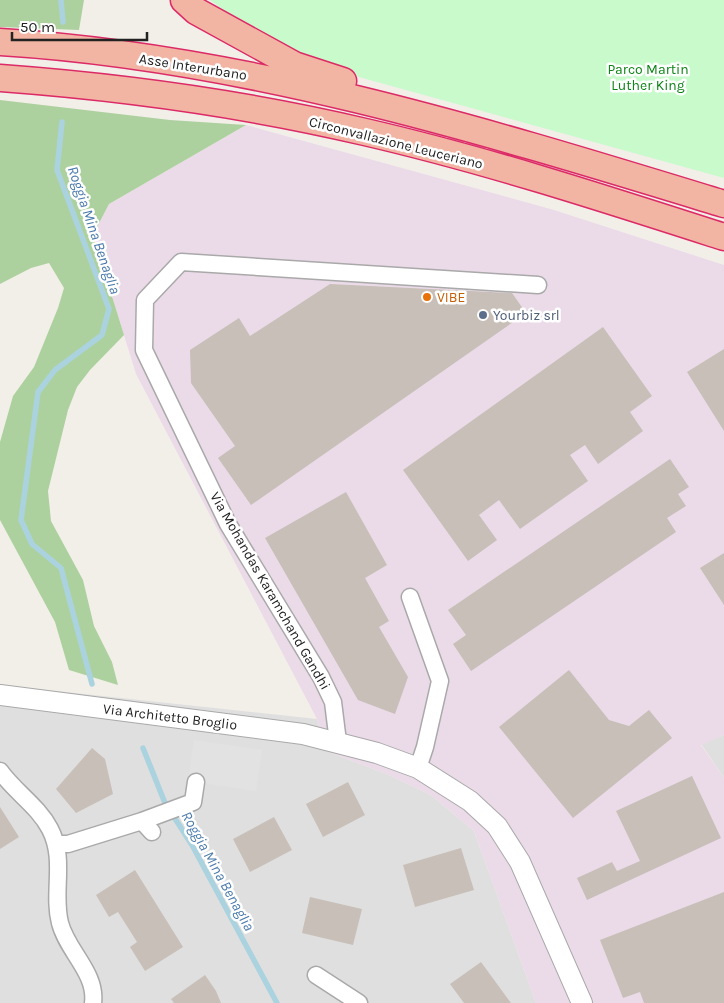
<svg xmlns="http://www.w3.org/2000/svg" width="724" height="1003" font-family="Karla,sans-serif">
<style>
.residential{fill:#e0dfdf}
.industrial{fill:#ebdbe8}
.forest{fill:#add19e}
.park{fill:#c8facc}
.parking{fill:#e2e2e2}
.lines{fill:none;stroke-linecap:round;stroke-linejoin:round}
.stream{stroke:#aad3df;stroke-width:5.5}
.building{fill:#c7bfb8}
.minor-casing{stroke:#a9a9a9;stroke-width:19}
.tertiary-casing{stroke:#a9a9a9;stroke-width:22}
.trunk-casing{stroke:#dc2a67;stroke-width:29}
.minor{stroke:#fff;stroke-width:16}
.tertiary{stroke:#fff;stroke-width:20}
.trunk{stroke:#f2b4a3;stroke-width:26}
.food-dot{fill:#e8710a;stroke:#fff;stroke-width:2}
.service-dot{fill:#5c6f8a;stroke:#fff;stroke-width:2}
.labels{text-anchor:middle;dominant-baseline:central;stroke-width:5;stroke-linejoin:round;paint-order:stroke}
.street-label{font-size:14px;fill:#222;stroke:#fff}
.park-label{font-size:14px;fill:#0c8416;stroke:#fff}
.food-label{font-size:14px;fill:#c56008;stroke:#fff;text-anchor:start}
.service-label{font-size:14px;fill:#4e5e75;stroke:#fff;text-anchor:start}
.water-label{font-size:15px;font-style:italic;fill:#4a7aab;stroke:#fff}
</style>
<rect width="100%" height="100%" fill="#f2efe9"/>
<path class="residential" d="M0,685L317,719L326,751L387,774L431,795L474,831L536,1003H0Z
M724,735V778L701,744Z"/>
<path class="industrial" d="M246,125L554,210L724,265V735L701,745L724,778V1003H536L474,831L431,795L387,774L326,751L317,719L136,374L93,235L109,204Z"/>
<path class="forest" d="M0,0H84L79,30L0,27Z
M0,100L170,120L246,125L109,204L93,235L124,335L90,370L77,387L68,410L48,491L51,521L83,580L94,626L112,662L118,685L69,670L55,622L0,520V442L13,396L34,367L58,308L64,288L49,263L31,268L0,284Z"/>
<path class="park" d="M210,0H724V178L319,66L245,26Z"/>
<path class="parking" d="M194,740L262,750L256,791L188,781Z"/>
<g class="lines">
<path class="stream" d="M61,0L63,22
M62,122L57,170L109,309L102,335L55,370L38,392L21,520L32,544L61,568L92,684
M143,748L165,803L192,845L277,1003"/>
</g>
<path class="building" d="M330,284L512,293L526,313L251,505L218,458L235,446L191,383L190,350L239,318L250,336Z
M603,327L652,396L630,412L643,431L598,464L585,445L570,455L588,481L520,529L499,500L479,515L497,540L468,561L403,470Z
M724,349V431L687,372Z
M670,459L689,487L678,494L686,506L667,518L676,532L471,671L453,644L466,635L448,610Z
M346,492L387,565L365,578L389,621L379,627L408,677L395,714L358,700L265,538Z
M724,553V605L700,568Z
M569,670L609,720L629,726L649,710L672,738L573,818L499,727Z
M92,748L105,759L113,794L76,813L56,789Z
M692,776L721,838L587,900L577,878L612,862L617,871L640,861L616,811Z
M348,782L365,815L323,837L306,804Z
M0,807L19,837L0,849Z
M274,817L292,850L250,872L233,839Z
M461,848L474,890L415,907L403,865Z
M135,870L183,947L145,971L130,947L137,942L118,912L109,917L96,895Z
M724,892V1003H644L640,992L623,998L600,940Z
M310,897L362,909L353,945L302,933Z
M481,962L511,1003H464L450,984Z
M205,975L216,991L221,1003H174L171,999Z"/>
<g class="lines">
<g class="minor-casing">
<path id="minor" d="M410,597L440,681L425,747L418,768
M338,742L333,702L321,677L228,524L144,350L145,300L181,262L538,285
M0,771C15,792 38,806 50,829C66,860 52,892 60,923C67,951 97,973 93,1003
M142,821L193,802L196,782
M56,844H68L142,821L152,832
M316,975L359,1003"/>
</g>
<g class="tertiary-casing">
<path id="tertiary" d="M0,695L303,734L377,753L418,768L470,801L497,826L520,862L582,1003"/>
</g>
<g class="trunk-casing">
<path id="trunk" d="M184,0L196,11L294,65L343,81
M0,42C248,57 488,132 724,204
M0,78C122,87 246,104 365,132C486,160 606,199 724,237"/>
</g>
<use href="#minor" class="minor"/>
<use href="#tertiary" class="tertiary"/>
<use href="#trunk" class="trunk"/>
</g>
<circle class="food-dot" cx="427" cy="297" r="5"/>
<circle class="service-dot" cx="483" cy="315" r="5"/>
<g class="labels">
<g class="street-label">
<text transform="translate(193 67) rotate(9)">Asse Interurbano</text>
<text transform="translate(396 143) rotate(14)">Circonvallazione Leuceriano</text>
<text transform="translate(270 591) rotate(60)">Via Mohandas Karamchand Gandhi</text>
<text transform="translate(170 717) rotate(7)">Via Architetto Broglio</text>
</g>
<g class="park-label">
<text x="648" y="69">Parco Martin<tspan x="648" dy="16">Luther King</tspan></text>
</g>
<g class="food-label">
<text x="437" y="297">VIBE</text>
</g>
<g class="service-label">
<text x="493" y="315">Yourbiz srl</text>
</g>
<g class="water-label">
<text transform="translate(94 230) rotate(71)">Roggia Mina Benaglia</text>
<text transform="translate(218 871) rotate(61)">Roggia Mina Benaglia</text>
</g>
</g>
<path d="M12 32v8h135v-8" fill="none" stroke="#222222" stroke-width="2.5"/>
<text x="20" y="32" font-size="15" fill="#222222" stroke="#ffffff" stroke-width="4" paint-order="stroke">50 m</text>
</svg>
